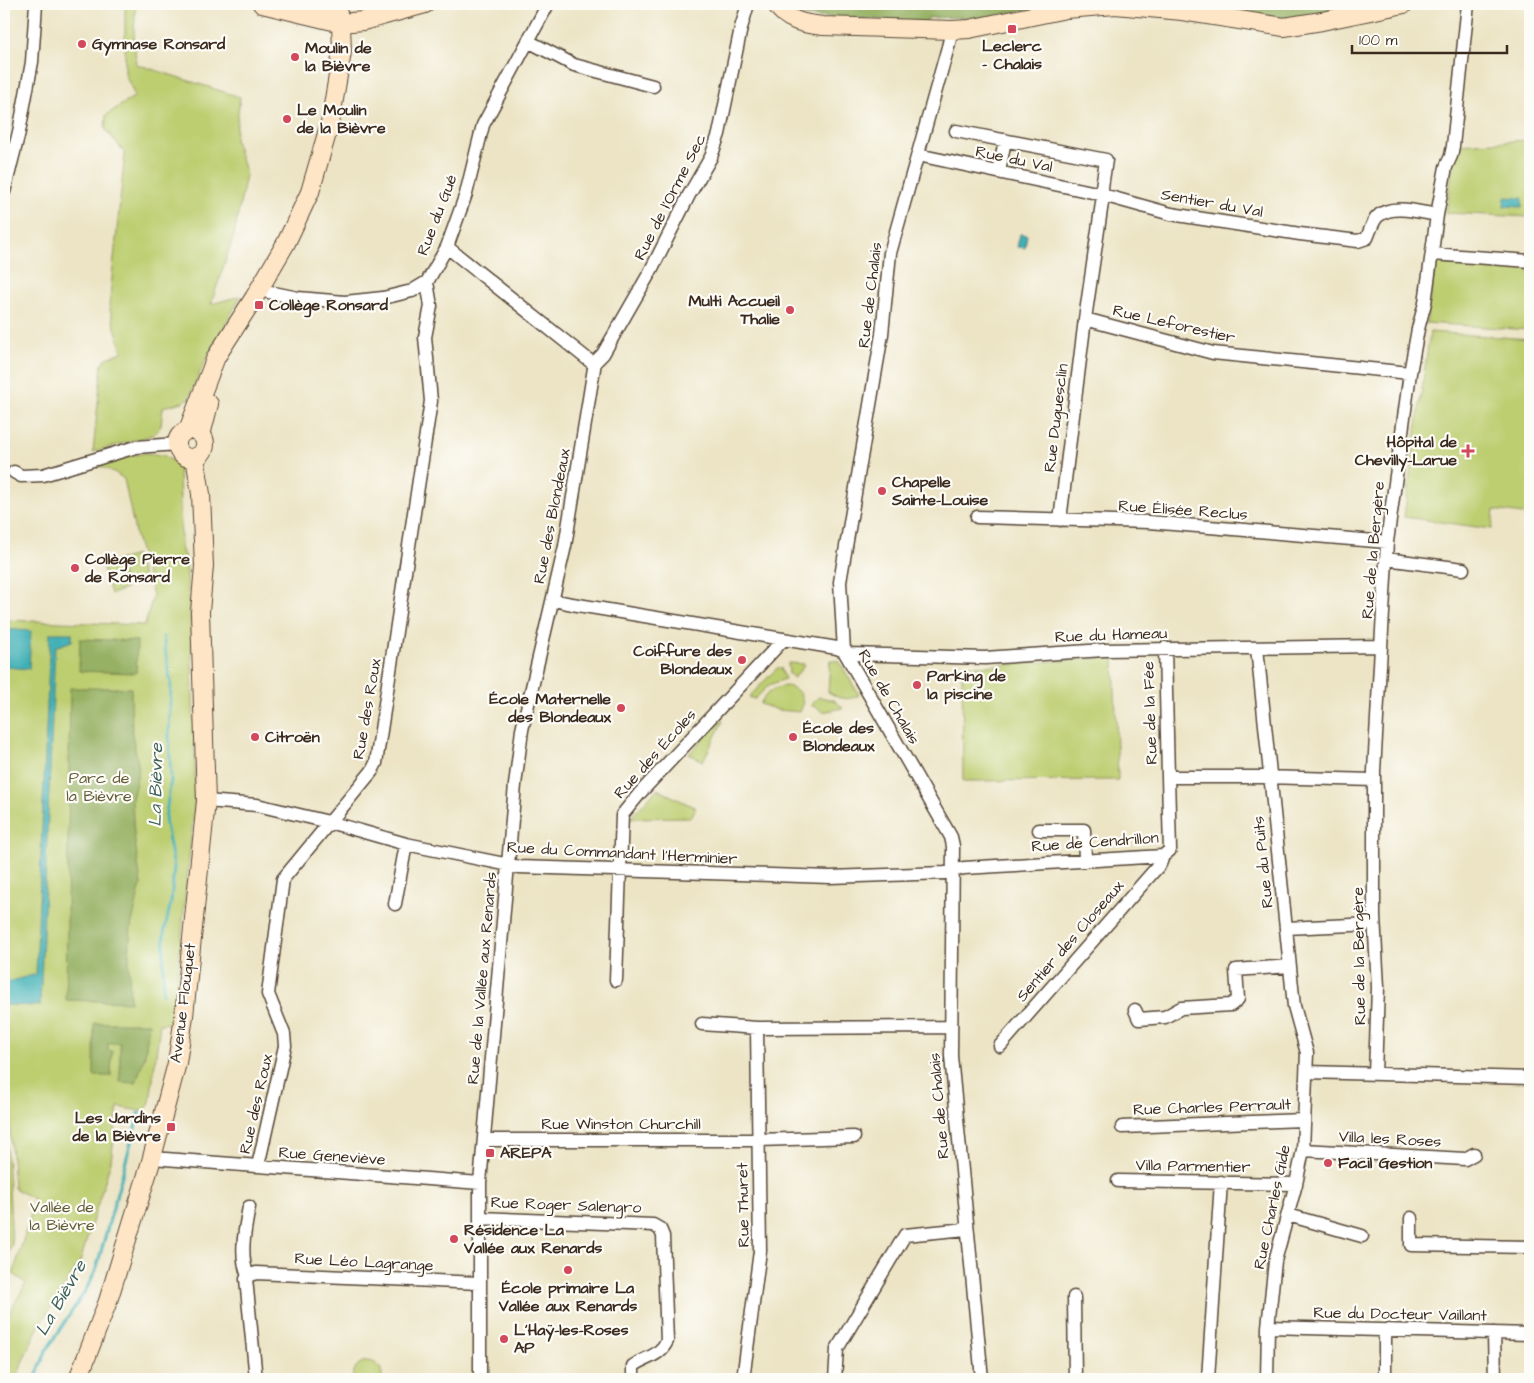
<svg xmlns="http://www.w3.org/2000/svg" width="1534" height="1383" font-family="'Architects Daughter',sans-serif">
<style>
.green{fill:#bdce71;stroke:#7c7c48}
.forest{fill:#96b163;stroke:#686e40}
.water{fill:#3fb0b6;stroke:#3d6d6a}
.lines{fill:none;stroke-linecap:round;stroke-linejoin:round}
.stream{stroke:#3fb0b6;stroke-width:3}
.minor-casing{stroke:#564637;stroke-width:15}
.secondary-casing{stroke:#564637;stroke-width:20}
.minor{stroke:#fff;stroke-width:12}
.secondary{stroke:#fde5c5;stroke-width:18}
.poi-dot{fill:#d1495b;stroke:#fdfcf7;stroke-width:2}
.labels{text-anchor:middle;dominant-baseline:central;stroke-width:4.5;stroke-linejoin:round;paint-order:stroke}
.poi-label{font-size:16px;font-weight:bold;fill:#3b2a1e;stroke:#fdfcf7;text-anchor:start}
.street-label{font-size:16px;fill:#3b2a1e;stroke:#fdfcf7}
.park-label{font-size:16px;fill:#625b37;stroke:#fdfcf7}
.water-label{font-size:18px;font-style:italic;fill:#3d605b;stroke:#fdfcf7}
</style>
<rect width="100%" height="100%" fill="#fdfcf7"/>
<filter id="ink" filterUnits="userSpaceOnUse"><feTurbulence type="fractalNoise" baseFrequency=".02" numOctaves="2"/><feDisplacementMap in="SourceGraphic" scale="10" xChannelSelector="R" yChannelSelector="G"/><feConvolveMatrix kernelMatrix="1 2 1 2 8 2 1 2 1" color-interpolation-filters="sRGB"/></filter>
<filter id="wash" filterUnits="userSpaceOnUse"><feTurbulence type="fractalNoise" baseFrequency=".0096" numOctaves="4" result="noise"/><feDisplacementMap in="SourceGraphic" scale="20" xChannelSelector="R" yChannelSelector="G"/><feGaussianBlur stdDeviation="1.12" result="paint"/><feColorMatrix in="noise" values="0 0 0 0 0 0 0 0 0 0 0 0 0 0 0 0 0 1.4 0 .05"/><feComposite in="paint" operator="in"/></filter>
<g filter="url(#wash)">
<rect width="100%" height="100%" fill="#ece4c5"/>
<path class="green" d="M125,4H136L134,31L136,64L240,97L235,139L246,175L234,235L211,304L241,296L204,363L189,398L183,402L163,407L161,426L153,435L93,452L102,364L105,359L122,352L109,306L125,153L105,129L106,115L135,96L125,74Z
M1530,140V217L1446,213L1456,144Z
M1440,261L1530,264V330L1426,323L1436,263Z
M1430,332L1530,339V515L1494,510L1492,529L1404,517Z
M145,453L163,455L179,465L181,547L186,562L191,628L195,766L194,808L173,1023L160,1024L150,1102L145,1112L118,1107L111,1161L80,1262L39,1326L23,1360L17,1379H4V1322L26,1283L13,1274L35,1200L14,1188L8,1104L4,1103V620L145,625L153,595L136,537L124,479L114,472L97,465L129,456Z
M136,555L144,579L126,585L118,560Z
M117,560L126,589L111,594L102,565Z
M1114,657L1118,780L963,781L962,665L983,666Z
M830,660L839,661L859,695C847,702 839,698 828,692Z
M788,663L804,664L803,667L794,678L789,674Z
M777,668H781L785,679L769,685L755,699L749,697Z
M785,686C799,687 807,699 800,712L778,710L760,704C766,693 773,688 785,686Z
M819,697L834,700L843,708L822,712L818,708L812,706V703Z
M720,720L723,721L703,761L689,754Z
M657,789L696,808L691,817L630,818Z
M4,1131H6L12,1244L4,1266Z
M366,1361C377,1361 383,1368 382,1379H354C352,1370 357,1363 366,1361Z"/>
<path class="forest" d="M783,4H1060L965,21L963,17L928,18L927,22L801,16Z
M1176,4H1366L1294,20Z
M80,639L137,641L136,673L79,671Z
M70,688H131L132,734L139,768L132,800L134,835L141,884L131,927L129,955L130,1002L66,1000Z
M94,1023H149L145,1055L136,1083L120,1082V1043H108V1050L112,1051L111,1076H94Z"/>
<path class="water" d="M1505,197L1523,198L1522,207L1504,206Z
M1020,234L1027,235L1025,248L1017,247Z
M4,629L31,631L29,669L4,667Z
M50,633H72V641L55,647L40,1006L4,1005V983L36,974Z"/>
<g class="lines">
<path class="stream" d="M163,637L171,684L169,734L171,780L165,819L174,867L171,902L164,933L163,994
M35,1379L46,1351L87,1288L96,1270L139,1113"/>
</g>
</g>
<g filter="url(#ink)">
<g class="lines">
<g class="minor-casing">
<path id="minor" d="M952,30L948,47L890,253L882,334L840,582L844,651L951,837L953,846L951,1056L982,1379
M528,41L574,65L653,86
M956,131L1106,160L1102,187L1103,196L1085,319L1213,353L1410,373
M918,155L1092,192L1171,214L1300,234L1358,241L1367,238C1370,231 1372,223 1377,217C1390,203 1420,212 1437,215
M999,172L1005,140
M4,192L19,132L32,62L36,4
M447,247L591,362H595
M1432,254L1530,261
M259,290L298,298L345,302L383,298L412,291L427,282L447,247L466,194L483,125L548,4
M595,362L603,354L649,274L689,195L711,157L719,134L741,28L748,4
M14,472L21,476L43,475L136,447L177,444
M977,517L1149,522L1387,542
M1060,520L1085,319
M1386,559L1463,569
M553,600L572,604L837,648L851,654L985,658L1104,650L1381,646
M1165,648L1168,777
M1257,648L1294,1006L1307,1053L1303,1150L1296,1184L1275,1261L1268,1327L1267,1379
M206,801L257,805L329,822L406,844L519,867L830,877L945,873L964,868L1163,856L1170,850L1168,777H1261L1374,780
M1039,830H1084L1085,861
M395,904L406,844
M1286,928L1374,924
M616,980L622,815L640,793L784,639
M1135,1010L1139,1019L1165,1017L1181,1008L1231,1005L1238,999L1236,970L1290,966
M702,1024L757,1028L950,1027
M1000,1046L1160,864L1163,856
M1307,1072L1530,1078
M1375,1074L1378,987L1374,916V771L1387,542L1410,373L1418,329L1425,303L1437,215L1446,167L1451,156L1453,146L1468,4
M1122,1127L1303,1120
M484,1140H758L854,1137
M1303,1150L1465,1159L1474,1154
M152,1158L480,1183
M258,1166L285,1046L284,1034L268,994L283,879L372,771L376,763L431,401L425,337L431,306L427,282
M1118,1181L1296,1184
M1288,1215L1362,1236
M480,1218L653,1225L660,1229L663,1236L667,1341C660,1356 646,1357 633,1366V1379
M1411,1218V1245L1530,1247
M248,1276L256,1273L479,1283
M248,1276L246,1279L256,1379
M248,1276C239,1255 245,1229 249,1207
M1074,1297L1075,1379
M1268,1327L1530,1334
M1385,1331V1379
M1494,1333L1495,1379
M480,1379V1183L515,785L522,730L565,546L595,362
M743,1379L760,1251L757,1028
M835,1379L837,1349L905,1235L966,1229
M1208,1379L1221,1182"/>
</g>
<g class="secondary-casing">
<path id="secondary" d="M262,4L341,23L363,21L425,4
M776,4C786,21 804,24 823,26L952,30L969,29L1066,9L1115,5L1182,11L1284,27L1322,21L1404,4
M188,430L216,357L254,298L286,243L310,192L330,123L342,52L341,23L335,4
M177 444a14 14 0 1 1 28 0a14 14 0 1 1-28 0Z
M201,435L209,404
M78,1379L108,1301L150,1165L177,1063L184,1016L206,801L200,612L204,566L201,494L195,457"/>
</g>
<use href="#minor" class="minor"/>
<use href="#secondary" class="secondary"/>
</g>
</g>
<g class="poi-dot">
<rect x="1007" y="24" width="10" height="10" rx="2.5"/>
<circle cx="82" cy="44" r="5"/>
<circle cx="295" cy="57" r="5"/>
<circle cx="287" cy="119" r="5"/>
<rect x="254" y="300" width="10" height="10" rx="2.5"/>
<circle cx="790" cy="310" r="5"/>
<path d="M1465.5 443.5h5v5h5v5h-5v5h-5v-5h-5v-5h5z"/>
<circle cx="882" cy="491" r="5"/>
<circle cx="75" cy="568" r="5"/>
<circle cx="742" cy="660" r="5"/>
<circle cx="917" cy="685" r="5"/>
<circle cx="621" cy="708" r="5"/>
<circle cx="255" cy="737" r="5"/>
<circle cx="793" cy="737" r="5"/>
<rect x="166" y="1122" width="10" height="10" rx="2.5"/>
<rect x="485" y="1148" width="10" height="10" rx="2.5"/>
<circle cx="1328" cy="1163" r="5"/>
<circle cx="454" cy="1239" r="5"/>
<circle cx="568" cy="1270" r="5"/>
<circle cx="504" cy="1339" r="5"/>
</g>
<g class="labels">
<g class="poi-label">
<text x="92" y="44">Gymnase Ronsard</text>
<text x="1012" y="46" text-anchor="middle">Leclerc<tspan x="1012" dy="18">- Chalais</tspan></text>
<text x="305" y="48">Moulin de<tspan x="305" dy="18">la Bièvre</tspan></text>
<text x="297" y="110">Le Moulin<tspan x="297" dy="18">de la Bièvre</tspan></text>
<text x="780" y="301" text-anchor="end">Multi Accueil<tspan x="780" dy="18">Thalie</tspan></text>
<text x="269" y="305">Collège Ronsard</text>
<text x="1457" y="442" text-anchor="end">Hôpital de<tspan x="1457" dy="18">Chevilly-Larue</tspan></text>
<text x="892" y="482">Chapelle<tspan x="892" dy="18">Sainte-Louise</tspan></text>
<text x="85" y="559">Collège Pierre<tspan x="85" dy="18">de Ronsard</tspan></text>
<text x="732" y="651" text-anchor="end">Coiffure des<tspan x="732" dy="18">Blondeaux</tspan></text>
<text x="927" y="676">Parking de<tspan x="927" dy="18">la piscine</tspan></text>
<text x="611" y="699" text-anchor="end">École Maternelle<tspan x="611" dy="18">des Blondeaux</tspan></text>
<text x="803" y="728">École des<tspan x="803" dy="18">Blondeaux</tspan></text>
<text x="265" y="737">Citroën</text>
<text x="161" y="1118" text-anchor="end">Les Jardins<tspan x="161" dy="18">de la Bièvre</tspan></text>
<text x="500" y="1153">AREPA</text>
<text x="1338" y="1163">Facil Gestion</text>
<text x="464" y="1230">Résidence La<tspan x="464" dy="18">Vallée aux Renards</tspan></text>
<text x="568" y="1288" text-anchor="middle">École primaire La<tspan x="568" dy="18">Vallée aux Renards</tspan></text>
<text x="514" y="1330">L'Haÿ-les-Roses<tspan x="514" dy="18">AP</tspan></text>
</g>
<g class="street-label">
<text transform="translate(1014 159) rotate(12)">Rue du Val</text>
<text transform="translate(670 197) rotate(-63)">Rue de l'Orme Sec</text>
<text transform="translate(1212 203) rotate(10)">Sentier du Val</text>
<text transform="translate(437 215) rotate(-69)">Rue du Gué</text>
<text transform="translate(870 295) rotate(-83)">Rue de Chalais</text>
<text transform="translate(1174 324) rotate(13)">Rue Leforestier</text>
<text transform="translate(1056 418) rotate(-83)">Rue Duguesclin</text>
<text transform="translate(1183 510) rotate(4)">Rue Élisée Reclus</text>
<text transform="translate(552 516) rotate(-79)">Rue des Blondeaux</text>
<text transform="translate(1373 550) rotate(-85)">Rue de la Bergère</text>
<text transform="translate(1111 635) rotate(-2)">Rue du Hameau</text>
<text transform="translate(889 697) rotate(60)">Rue de Chalais</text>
<text transform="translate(367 709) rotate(-80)">Rue des Roux</text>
<text transform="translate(1150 713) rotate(-92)">Rue de la Fée</text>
<text transform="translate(655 754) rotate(-48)">Rue des Écoles</text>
<text transform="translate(1095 842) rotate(-4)">Rue de Cendrillon</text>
<text transform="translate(622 853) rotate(3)">Rue du Commandant l'Herminier</text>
<text transform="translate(1263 862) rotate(-96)">Rue du Puits</text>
<text transform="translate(1070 941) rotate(-49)">Sentier des Closeaux</text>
<text transform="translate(1359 956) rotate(-91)">Rue de la Bergère</text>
<text transform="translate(482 978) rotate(-85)">Rue de la Vallée aux Renards</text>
<text transform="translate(183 1003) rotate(-83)">Avenue Flouquet</text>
<text transform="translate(256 1104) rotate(-77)">Rue des Roux</text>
<text transform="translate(939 1106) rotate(-95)">Rue de Chalais</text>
<text transform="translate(1212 1107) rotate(-2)">Rue Charles Perrault</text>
<text x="621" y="1124">Rue Winston Churchill</text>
<text transform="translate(1390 1139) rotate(3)">Villa les Roses</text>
<text transform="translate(332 1156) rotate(4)">Rue Geneviève</text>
<text transform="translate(1193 1166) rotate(1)">Villa Parmentier</text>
<text transform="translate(566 1205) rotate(2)">Rue Roger Salengro</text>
<text transform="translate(743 1205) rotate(-91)">Rue Thuret</text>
<text transform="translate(1272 1207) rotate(-78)">Rue Charles Gide</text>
<text transform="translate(364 1262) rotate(3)">Rue Léo Lagrange</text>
<text transform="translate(1400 1314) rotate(1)">Rue du Docteur Vaillant</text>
</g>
<g class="park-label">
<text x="99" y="778">Parc de<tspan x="99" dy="18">la Bièvre</tspan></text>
<text x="62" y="1207">Vallée de<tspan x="62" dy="18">la Bièvre</tspan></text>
</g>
<g class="water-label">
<text transform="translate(156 785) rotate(-89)">La Bièvre</text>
<text transform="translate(61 1298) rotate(-60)">La Bièvre</text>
</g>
</g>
<rect width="1534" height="1383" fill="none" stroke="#fdfcf7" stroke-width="20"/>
<path d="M1352 45v8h155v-8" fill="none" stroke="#3b2a1e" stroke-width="2.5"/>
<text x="1359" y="45" font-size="15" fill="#3b2a1e" stroke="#fdfcf7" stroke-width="4" paint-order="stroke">100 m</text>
</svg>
